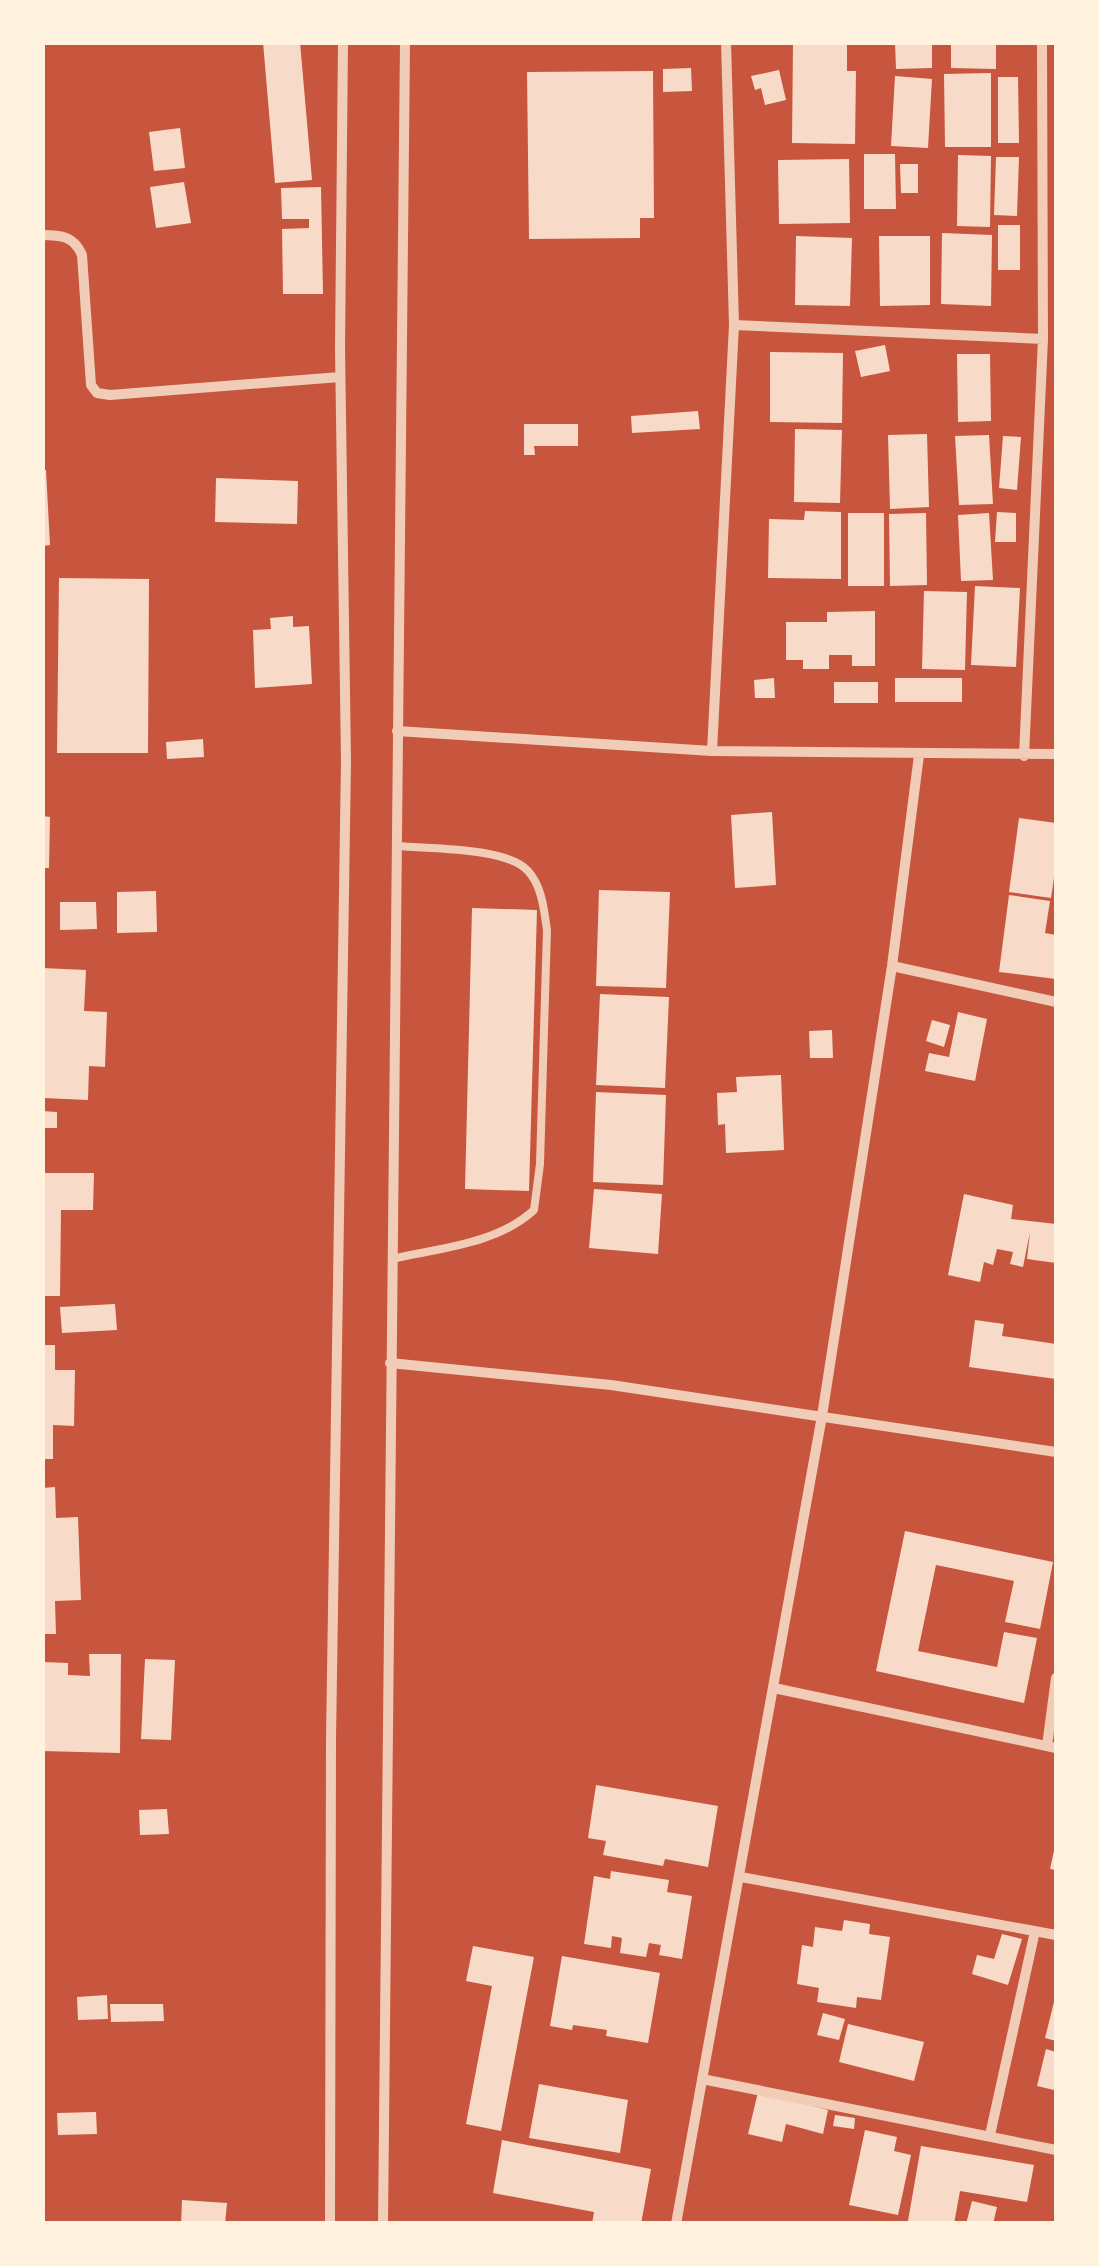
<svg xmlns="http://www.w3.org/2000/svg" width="1099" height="2266" font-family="'Open Sans',sans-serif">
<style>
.building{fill:#f7dbc8}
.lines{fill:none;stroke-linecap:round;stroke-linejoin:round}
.service{stroke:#f1ccb7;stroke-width:8}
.minor{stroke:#f1ccb7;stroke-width:10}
</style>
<rect width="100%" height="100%" fill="#c8553d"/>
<path class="building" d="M263,42H300L312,180L275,183Z
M793,42H847V71H856L855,144L792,143Z
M895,42H932V68L896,69Z
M951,42H996V69L951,68Z
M691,68L692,91L663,92V69Z
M779,70L786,100L765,105L761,88L755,90L751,76Z
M653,71L654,218H640V238L529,239L527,72Z
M991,73V147H945L944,74Z
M895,76L932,79L928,148L891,146Z
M998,77H1018L1019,143H998Z
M180,128L185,168L154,171L149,132Z
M864,154H895L896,209H864Z
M958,155L991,156L990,227L957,226Z
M996,157H1019L1017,216L994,215Z
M849,159L850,223L779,224L778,160Z
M900,164H918V193H901Z
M184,182L191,223L156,228L150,187Z
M321,187L323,294H283L282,229L309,228V219H282L281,188Z
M998,225H1020V270H998Z
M942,233L992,235L991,306L941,304Z
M796,236L852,238L850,306L795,305Z
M879,236H930V305L880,306Z
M885,345L890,371L861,377L855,351Z
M770,352L843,353L842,423L770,422Z
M957,354H990L991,421L958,422Z
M698,411L700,429L632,433L631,416Z
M524,424H578V446H534L535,455H524Z
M795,429L842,430L840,503L794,502Z
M927,434L929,507L890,509L888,435Z
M989,435L993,504L959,505L955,436Z
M1003,436L1021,437L1017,490L999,488Z
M42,470H46L50,545L42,546Z
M216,478L298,481L297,524L215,522Z
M805,511L841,512V579L768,578L769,519L804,520Z
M997,512L1016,513V542H995Z
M848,513H884V586H848Z
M926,513L927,585L890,586L889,514Z
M989,513L993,580L961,581L958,515Z
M59,578L149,579L148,753H57Z
M975,586L1020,588L1016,667L971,665Z
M924,591L967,592L965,670L922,669Z
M875,611V666H852V655H829V669H803V660H786V622H827V612Z
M293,616V627L309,626L312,684L255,688L253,630L271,629L270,618Z
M774,678L775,698H755L754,680Z
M895,678H962V702H895Z
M834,682H878V703H834Z
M203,739L204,757L167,759L166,742Z
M772,812L776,885L735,888L731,815Z
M42,816L50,817L49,868H42Z
M1019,818L1056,823V864L1051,898L1009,892Z
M599,890L670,892L666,988L596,986Z
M156,891L157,932L117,933V892Z
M1009,895L1050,901L1045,933L1056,935V979L999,972Z
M60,902H96L97,929L60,930Z
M472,908L537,910L529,1191L465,1189Z
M42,968L86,970L84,1011L107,1012L105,1067L89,1066L88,1100L43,1098Z
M600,994L669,997L665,1088L596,1085Z
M958,1012L987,1019L975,1081L925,1071L929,1053L949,1057Z
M932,1020L950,1025L944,1047L926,1041Z
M832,1030L833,1058H810L809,1031Z
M781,1075L784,1150L726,1153L725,1124L718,1125L717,1093L737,1092L736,1077Z
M596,1092L666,1095L663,1185L593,1182Z
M42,1111L57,1112V1128H42Z
M42,1173H94L93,1210H61L60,1296H42Z
M594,1189L662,1194L658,1254L589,1248Z
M964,1194L1013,1205L1011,1219L1056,1224V1263L1027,1259L1030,1232L1023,1267L1010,1264L1013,1252L997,1249L993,1265L984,1262L980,1282L948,1275Z
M115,1304L117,1330L62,1333L60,1307Z
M975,1320L1004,1324L1002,1336L1056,1344V1379L969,1367Z
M42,1345H55V1370H75L74,1426L53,1425V1459H42Z
M55,1487L56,1518L78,1517L81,1600L55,1601L56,1634H42V1488Z
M905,1531L1053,1562L1040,1629L1005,1622L1014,1581L936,1565L918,1651L997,1667L1004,1632L1037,1638L1024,1703L876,1671Z
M89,1654H121L120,1753L42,1751V1662L68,1663V1675L90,1676Z
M145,1659L175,1660L171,1740L141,1739Z
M596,1785L718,1806L708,1867L665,1859L663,1866L603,1855L606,1841L588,1838Z
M167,1809L169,1834L140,1835L139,1810Z
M1055,1846H1056V1870L1050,1869Z
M611,1871L669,1880L667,1892L692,1896L682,1959L659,1955L661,1945L649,1943L646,1957L620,1953L622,1938L612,1936L611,1948L584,1944L594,1876L610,1879Z
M844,1920L870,1924L869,1934L890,1937L881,2000L857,1997L856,2008L817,2002L819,1988L797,1984L802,1945L813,1947L815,1927L842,1931Z
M1002,1934L1022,1939L1008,1985L972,1974L977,1955L994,1959Z
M473,1946L534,1957L501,2131L466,2124L492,1986L466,1981Z
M562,1956L660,1973L648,2043L606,2036L607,2030L573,2025L572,2030L550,2026Z
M107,1995L108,2019L78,2020L77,1997Z
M1055,1998H1056V2041L1045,2038Z
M110,2004H163L164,2021L111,2022Z
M823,2013L845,2019L839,2040L817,2035Z
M848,2024L924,2042L914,2081L839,2062Z
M1046,2049L1056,2052L1054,2090L1037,2086Z
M539,2084L628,2100L620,2153L529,2138Z
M758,2092L828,2110L823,2134L786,2124L782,2142L748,2134Z
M96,2112L97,2134L58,2135L57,2113Z
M835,2115L855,2118L854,2129L833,2126Z
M865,2130L897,2137L894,2151L911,2155L898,2215L849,2205Z
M502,2140L651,2169L641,2224H592L594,2212L493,2193Z
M921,2146L1034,2165L1027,2202L960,2191L954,2224L908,2221Z
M182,2200L227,2203L225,2224H181Z
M972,2201L997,2207L993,2224H966Z"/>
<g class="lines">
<path class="service" d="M392,1259C440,1248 497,1244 534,1210L540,1164L547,930C544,910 542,886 528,871C507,847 430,849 398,846"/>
<path class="minor" d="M42,235C61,235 74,236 82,255L91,385L97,393L110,395L340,377
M734,325L1043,339
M397,731L712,751L1056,754
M712,751L734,325L726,42
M1024,756L1043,339L1042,42
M892,966L1056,1002
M390,1363L611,1385L1056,1452
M774,1688L1056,1748
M1047,1746L1056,1678
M741,1877L1056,1935
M702,2079L1056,2150
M990,2135L1035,1931
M330,2224L331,1739L346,761L340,348L343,42
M383,2224L405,42
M676,2224L822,1416L892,966L919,755"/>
</g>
<rect width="1099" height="2266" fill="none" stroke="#fff3e0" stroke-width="90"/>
</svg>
